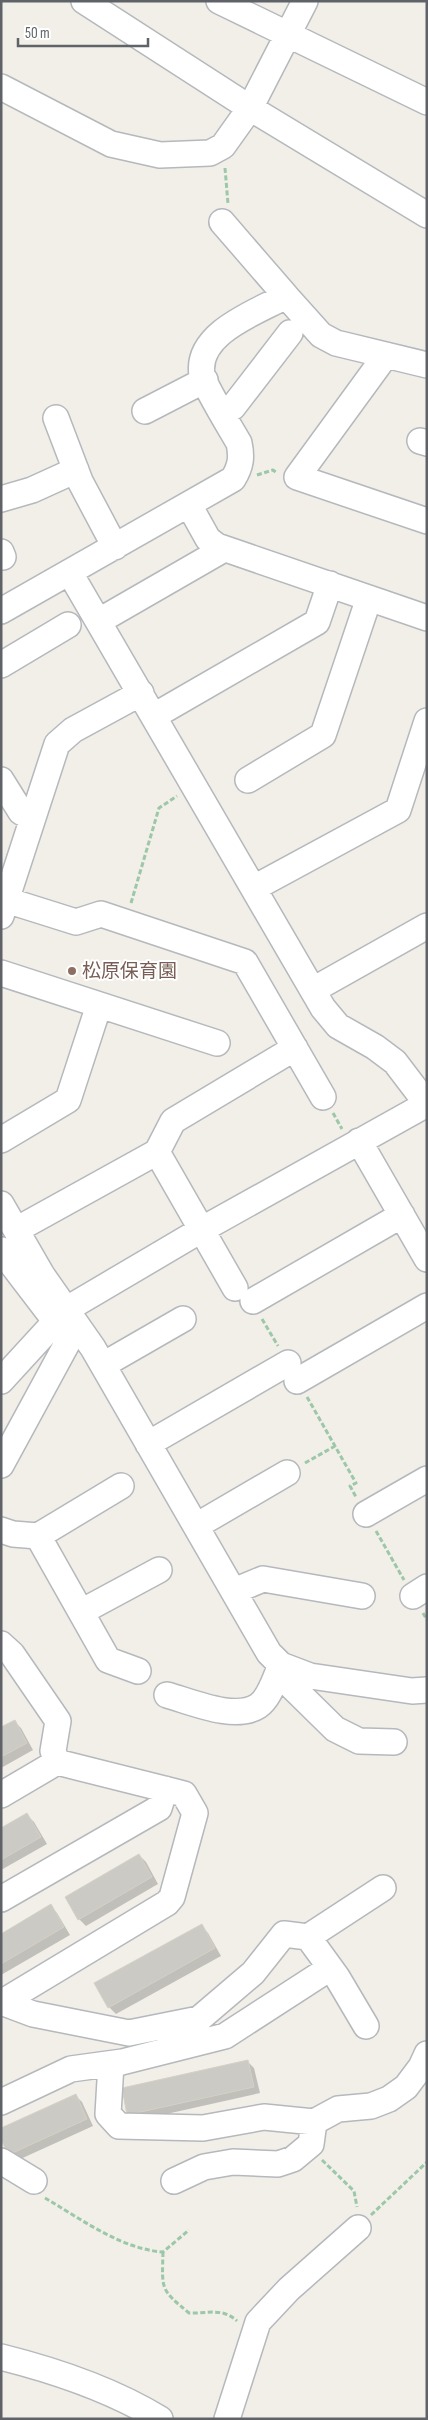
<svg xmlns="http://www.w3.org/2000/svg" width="428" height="2420" font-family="'Sofia Sans Condensed','Noto Sans JP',sans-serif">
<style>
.shadow{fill:#0003}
.building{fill:#cccac5;stroke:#d6d1c6}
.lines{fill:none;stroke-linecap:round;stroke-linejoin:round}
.minor-casing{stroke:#b5b8bc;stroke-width:28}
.path{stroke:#9cc7a9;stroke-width:3;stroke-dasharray:5 2.5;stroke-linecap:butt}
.minor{stroke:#fff;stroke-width:25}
.education-dot{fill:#8d6e63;stroke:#fff;stroke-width:2}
.labels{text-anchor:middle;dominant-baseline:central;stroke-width:4;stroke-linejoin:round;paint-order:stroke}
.education-label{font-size:19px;fill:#785e54;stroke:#fff;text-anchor:start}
</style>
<rect width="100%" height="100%" fill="#f1efe8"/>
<path class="shadow" d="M14,1721L21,1728L33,1750L1,1768V1728Z
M27,1815L34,1822L47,1844L1,1870V1830Z
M139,1855L146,1862L158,1884L86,1926L79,1919Z
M50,1906L57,1913L70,1935L1,1975V1935Z
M201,1926L208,1933L221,1956L116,2014L109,2007Z
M248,2062L254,2068L260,2093L135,2121L129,2114Z
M75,2095L82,2102L93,2126L16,2161L9,2154Z"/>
<path class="building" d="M15,1720L27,1743L1,1757V1727Z
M27,1813L41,1837L1,1860V1828Z
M139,1854L152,1877L78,1920L65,1897Z
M51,1904L64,1927L1,1964V1934Z
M202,1924L215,1948L108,2008L94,1983Z
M248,2060L254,2087L127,2115L122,2088Z
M76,2094L87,2119L8,2155L1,2139V2128Z"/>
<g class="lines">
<g class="minor-casing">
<path id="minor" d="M84,1L250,108L427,215
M219,1L427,102
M1,87L111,144L160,155L210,153L223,146L250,108L305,1
M222,222L286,296
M386,355L297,477L427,521
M145,411L205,380
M223,413L233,407L290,333
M56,418L80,481L115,547
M420,441L427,443
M1,499L32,490L76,470
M189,505L208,539L217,546L427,618
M1,552L3,557
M1,611L233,479C241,466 242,457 239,443C231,429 205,387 202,375C195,333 257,312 286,296L321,335L336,343L427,365
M99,621L224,549
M1,665L68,625
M154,716L317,622L330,584
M1,780L21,812L33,818
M248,780L323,735L369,598
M254,888L398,810L427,721
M6,900L76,922L101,914L245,962L323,1097
M1,916L57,744L73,730L141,693
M1,973L217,1043
M313,990L427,926
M1,1140L68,1100L99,1005
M359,1141L427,1259
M157,1152L235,1288
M1,1204L42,1275L93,1348L269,1653L281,1665L310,1676L412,1691L427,1690
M16,1230L157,1152L173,1121L295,1048
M1,1250L56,1322
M253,1301L402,1215
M103,1365L183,1319
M1,1381L67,1309L201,1230L427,1104L395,1062L375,1047L338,1026L323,1008L70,573
M297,1381L427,1306
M148,1444L288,1363
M1,1465L70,1338L67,1309
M366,1514L427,1479
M196,1526L287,1473
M1,1530L13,1534L38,1536L121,1486
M38,1536L108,1660L138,1671
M234,1591L263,1579L362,1596
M413,1596L427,1587
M81,1612L159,1570
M1,1644L12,1654L58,1721L53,1751L57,1762
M278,1673L335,1729L359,1741L394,1742
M167,1695C192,1702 235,1721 258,1706C270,1698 275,1678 281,1665
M1,1795L57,1762L184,1794L195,1813L172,1897L167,1903L1,2003
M1,1899L159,1808L165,1789
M308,1937L383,1888
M1,2002L33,2014L129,2033L199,2019L253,1973L284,1934L308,1937L337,1977L366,2026
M111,2064L108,2114L119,2126L203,2128L264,2117L314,2122L338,2109L371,2106L389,2099L406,2087L421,2067L427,2054
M1,2102L71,2069L122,2062L225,2036L330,1968
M1,2161L34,2181
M174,2181L204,2167L233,2162L278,2164L293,2159L311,2144L314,2122
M1,2357C57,2371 111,2389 160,2419
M227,2419L258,2322L289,2289L358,2228"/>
</g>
<path class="path" d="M225,168L228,204
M257,475L273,470L277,473
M131,903L159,808L177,796
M333,1113L342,1129
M262,1319L278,1346
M307,1397L356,1483L350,1486L356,1497
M305,1463L335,1446
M376,1531L404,1580
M423,1613L427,1620
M322,2160L354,2191L357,2207
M45,2198C81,2219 121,2249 163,2252L189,2230
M371,2215L427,2162
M163,2252C162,2290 160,2289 189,2313C207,2314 222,2307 237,2321"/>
<use href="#minor" class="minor"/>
</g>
<circle class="education-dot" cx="72" cy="971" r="5"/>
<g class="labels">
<g class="education-label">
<text x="82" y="971">松原保育園</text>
</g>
</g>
<rect width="428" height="2420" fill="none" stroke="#5f6368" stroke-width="5"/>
<path d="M18 38v8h130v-8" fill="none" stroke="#5f6368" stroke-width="2.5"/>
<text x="25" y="38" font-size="15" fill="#5f6368" stroke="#ffffff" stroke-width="4" paint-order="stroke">50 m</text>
</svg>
